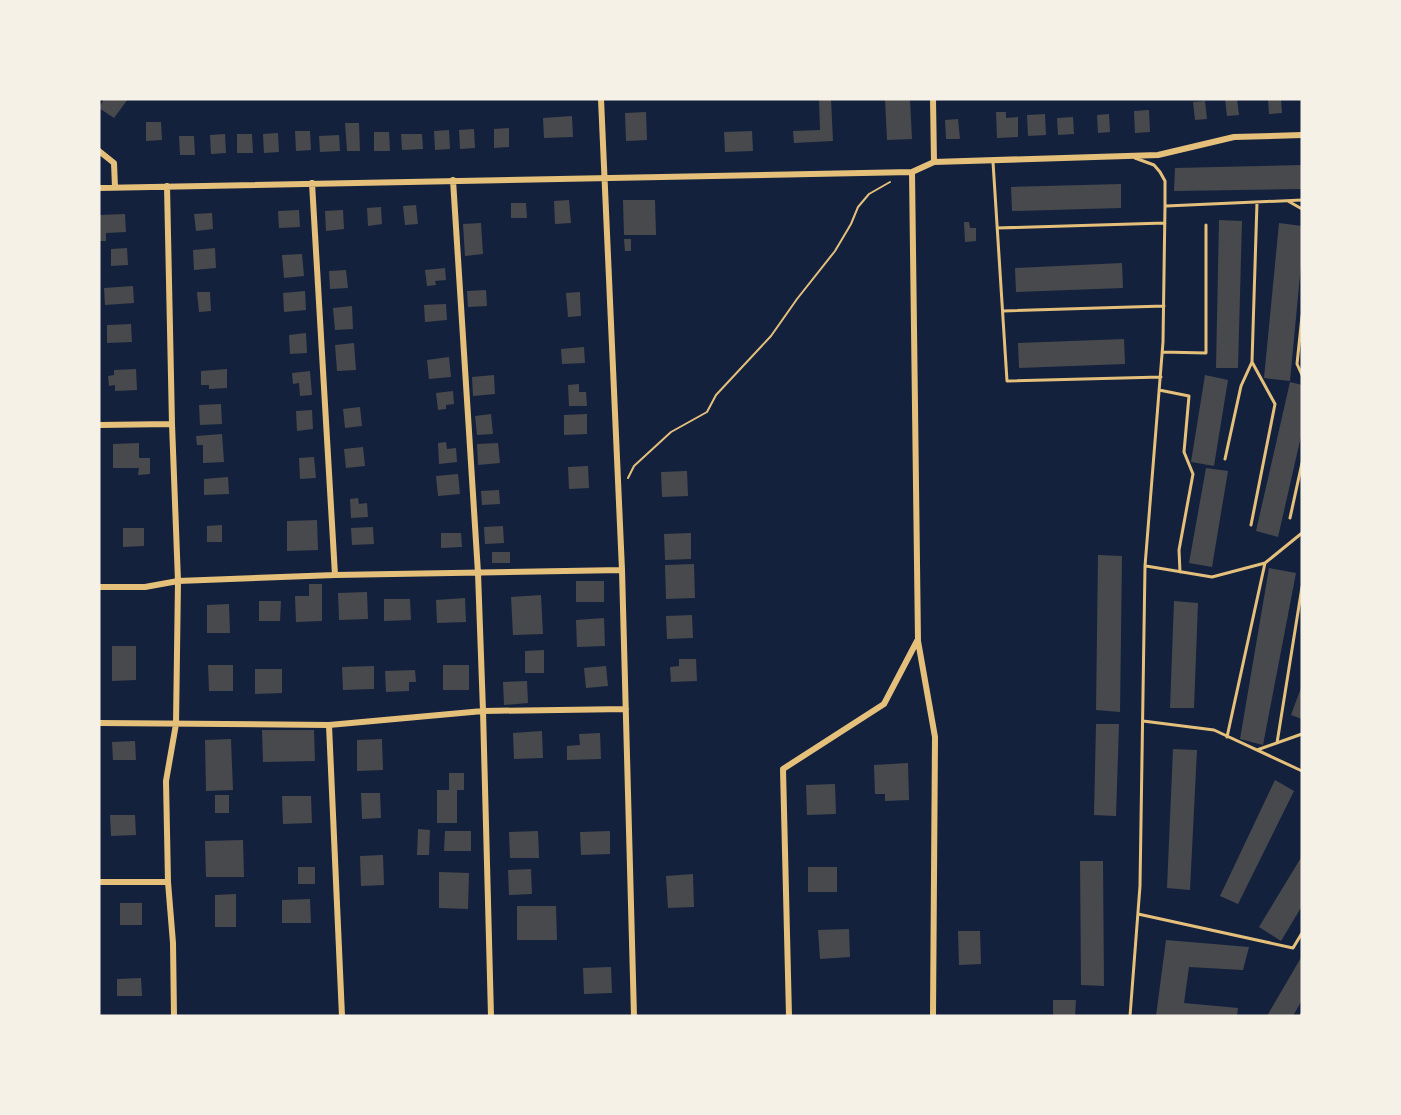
<svg xmlns="http://www.w3.org/2000/svg" width="1401" height="1115" font-family="'IBM Plex Sans',sans-serif">
<style>
.building{fill:#48494c}
.lines{fill:none;stroke-linecap:round;stroke-linejoin:round}
.path{stroke:#e5c07b;stroke-width:2}
.service{stroke:#e5c07b;stroke-width:3}
.minor{stroke:#e5c07b;stroke-width:6}
</style>
<rect width="100%" height="100%" fill="#14213d"/>
<path class="building" d="M104,99H128L114,118L99,108Z
M819,99H831L833,141L794,143L793,131L820,130Z
M885,99H910L912,139L887,140Z
M1225,99H1237L1239,115L1227,116Z
M1268,99H1281L1282,113L1269,114Z
M1205,101L1207,119L1195,120L1193,102Z
M1149,110L1150,132L1135,133L1134,111Z
M646,112L647,140L626,141L625,113Z
M996,112H1006V118L1018,117V137L997,138Z
M1045,114L1046,135L1028,136L1027,115Z
M1109,114L1110,132L1098,133L1097,115Z
M572,116L573,137L544,138L543,118Z
M1073,117L1074,134L1058,135L1057,118Z
M958,119L960,139H946L945,120Z
M146,122H161L162,140L146,141Z
M345,123H359L360,151H347Z
M509,128V147L494,148V129Z
M474,129L475,148L460,149L459,130Z
M449,130L450,149L435,150L434,131Z
M295,131H310L311,150L296,151Z
M752,131L753,151L725,152L724,132Z
M374,132H389L390,151H374Z
M278,133L279,152L264,153L263,134Z
M225,134L226,153L211,154L210,135Z
M237,134H252L253,153H237Z
M401,134H422L423,149L402,150Z
M339,135L340,151L320,152L319,136Z
M179,136H194L195,155H180Z
M1302,165V189L1174,191L1175,168Z
M1121,184V208L1012,211L1011,187Z
M569,200L571,223L555,224L554,201Z
M623,200H655L656,235H624Z
M511,203H526L527,218H511Z
M416,205L418,224L405,225L403,206Z
M381,207L382,224L368,226L367,208Z
M299,210L300,227L279,228L278,211Z
M343,210L344,229L326,231L325,211Z
M212,213L213,229L196,231L194,214Z
M125,214L126,232L106,233V241H99V215Z
M1219,220L1242,221L1238,368H1216Z
M964,222H969L970,228H976V241L965,242Z
M481,223L483,254L465,256L463,224Z
M1279,223L1302,226V254L1290,381L1264,378Z
M624,239H631V251H625Z
M127,248L128,265L111,266V249Z
M215,248L216,268L194,270L193,250Z
M302,254L304,276L284,278L282,255Z
M1122,263L1123,288L1016,292L1015,268Z
M445,268L446,280L435,281L436,285L427,286L425,270Z
M346,270L348,288L330,289L329,271Z
M133,286L134,303L105,305L104,288Z
M486,290L487,306L468,307L467,291Z
M305,291L306,310L284,312L283,293Z
M197,292H210L211,311L199,312Z
M580,292L581,316L568,317L566,293Z
M446,304L447,320L425,322L424,305Z
M352,306L353,329L335,330L333,308Z
M131,324L132,342L107,343V325Z
M306,333L307,353L290,354L289,335Z
M1124,339L1125,364L1019,368L1018,343Z
M354,343L356,370L337,371L335,345Z
M584,347L585,363L562,364L561,349Z
M449,357L451,377L429,379L427,360Z
M136,369L137,390L115,391V385L109,386L108,376L114,375V370Z
M227,369V388L209,389V385H201V371Z
M310,371L312,395L300,396L299,383L293,384L292,373Z
M494,375L495,394L473,396L472,377Z
M1205,375L1228,380L1214,466L1191,462Z
M1290,382L1302,385V432L1278,537L1256,531Z
M579,384V392H586L587,406H569L568,385Z
M453,391L454,404L446,405V409L438,410L436,393Z
M221,404L222,424L200,425L199,405Z
M360,407L362,426L345,428L343,409Z
M312,410L313,429L297,431L296,411Z
M491,414L493,434L477,435L475,416Z
M587,414V434L564,435V415Z
M222,434L224,462L203,463V445H197L196,436Z
M446,442L447,449L456,448L457,462L439,464L438,443Z
M139,443V458H150V474L138,475L139,468H113V444Z
M498,443L500,463L478,465L477,444Z
M363,447L365,466L346,468L344,449Z
M314,457L316,478L300,479L299,458Z
M588,466L589,488L569,489L568,467Z
M1206,468L1228,471L1212,567L1189,563Z
M687,471L688,496L662,497L661,472Z
M458,474L460,494L438,496L436,476Z
M228,477L229,494L204,495V479Z
M499,490L500,504L482,505L481,491Z
M358,498L359,504L367,503L368,517L351,518L350,499Z
M317,520L318,550L287,551V521Z
M222,525V542H207V526Z
M503,526L504,543L485,544L484,527Z
M373,527L374,544L352,545L351,528Z
M123,528H144V546L123,547Z
M441,533H461L462,547L441,548Z
M691,533V559L665,560L664,534Z
M492,552H510V563H492Z
M1098,555L1122,556L1120,712L1096,710Z
M694,564L695,598L666,599L665,565Z
M1269,568L1296,573L1263,745L1240,739Z
M576,581H604V602H576Z
M309,584H322V621L296,622L295,596H309Z
M367,592L368,619L339,620L338,593Z
M541,595L543,634L513,635L511,597Z
M465,598L466,622L437,623L436,600Z
M384,599H410L411,620L384,621Z
M259,601H281L280,621H259Z
M1174,601L1198,603L1194,708H1170Z
M229,604L230,633H207V605Z
M692,615L693,638L667,639L666,616Z
M604,618L605,646L577,647L576,620Z
M112,646H136V680L112,681Z
M544,650V673H525V651Z
M679,659H696L697,681L671,682L670,667L679,666Z
M208,665H233V691H209Z
M443,665H469V690H443Z
M374,666V689L343,690L342,667Z
M606,666L608,686L586,688L584,668Z
M255,669H282V693L255,694Z
M415,670L416,682H409V691L386,692L385,671Z
M527,681L528,703L504,705L503,682Z
M1302,685V719L1291,715Z
M1096,724H1119L1116,816L1094,815Z
M262,730H314L315,761L263,762Z
M542,731L543,758L514,759L513,733Z
M600,733L601,759L567,760V746L580,745L579,734Z
M231,739L233,790L206,791L205,740Z
M382,739L383,770L357,771V740Z
M135,741L136,760H113L112,742Z
M1173,749L1197,750L1190,890L1167,888Z
M908,763L909,800L885,801V794H875L874,765Z
M449,773H464V790H457V823H437V790H449Z
M1275,780L1294,791L1238,904L1220,896Z
M835,784L836,814L807,815L806,785Z
M361,793H380L381,818L362,819Z
M215,795H229V813H215Z
M282,796H311L312,823L283,824Z
M110,815H135L136,835L111,836Z
M418,829L430,830L429,855H417Z
M445,831H471V851H444Z
M538,831L539,858H510L509,832Z
M610,831V854L581,855L580,832Z
M243,840L244,877H206L205,841Z
M383,855L384,885L361,886L360,856Z
M1302,856V906L1281,941L1259,927Z
M1080,861H1103L1104,986L1081,985Z
M298,867H315V884H298Z
M808,867H837V892H808Z
M531,869L532,894L509,895L508,870Z
M439,872L469,873L468,909L439,908Z
M693,874L694,907L668,908L666,876Z
M236,894V927H215V895Z
M310,899L311,923H282V900Z
M120,903H142V925H120Z
M517,906H556L557,940H517Z
M849,929L850,957L820,959L818,930Z
M958,931H980L981,964L959,965Z
M1166,940L1249,947L1243,970L1189,967L1184,1003L1238,1008L1237,1016H1156Z
M1302,956V1000L1293,1016H1267Z
M611,967L612,993L584,994L583,968Z
M141,978L142,996H117V979Z
M1053,1000H1076L1075,1016H1053Z"/>
<g class="lines">
<path class="path" d="M628,478L634,466L671,432L707,412L716,395L771,336L797,299L835,251L851,224L858,207L869,194L890,182"/>
<path class="service" d="M993,162L1007,381L1161,377
M1288,201L1302,209
M1166,206L1302,200
M997,228L1165,223
M1003,311L1164,306
M1302,316L1297,364L1302,375
M1162,352L1206,353V225
M1159,390L1189,396L1184,452L1193,474L1179,550L1180,572
M1225,459L1241,386L1252,362L1257,202
M1290,518L1302,463
M1251,525L1275,404L1252,362
M1146,566L1212,577L1265,563L1302,533
M1143,721L1214,730L1302,771
M1227,737L1265,563
M1277,743L1302,587
M1257,750L1302,734
M1138,914L1293,948L1302,933
M1130,1016L1140,886L1145,566L1163,342L1165,206V181L1160,172L1154,165L1135,158
M1301,1016L1302,1014"/>
<path class="minor" d="M601,99L622,570L634,1016
M99,151L114,163L115,187
M934,162L1158,155L1234,137L1302,135
M453,180L478,573L483,711L491,1016
M312,183L335,575
M167,186L172,424L178,581L176,724L166,781L168,882L173,943L174,1016
M99,188L912,172
M99,425L172,424
M99,587H145L178,581L335,575L622,570
M99,723L329,725L483,711L626,709
M329,725L342,1016
M99,882H168
M789,1016L783,769L884,704L917,641
M933,1016L935,737L918,641L912,172L934,162L933,99"/>
</g>
<rect width="1401" height="1115" fill="none" stroke="#f6f1e7" stroke-width="201"/>
</svg>
